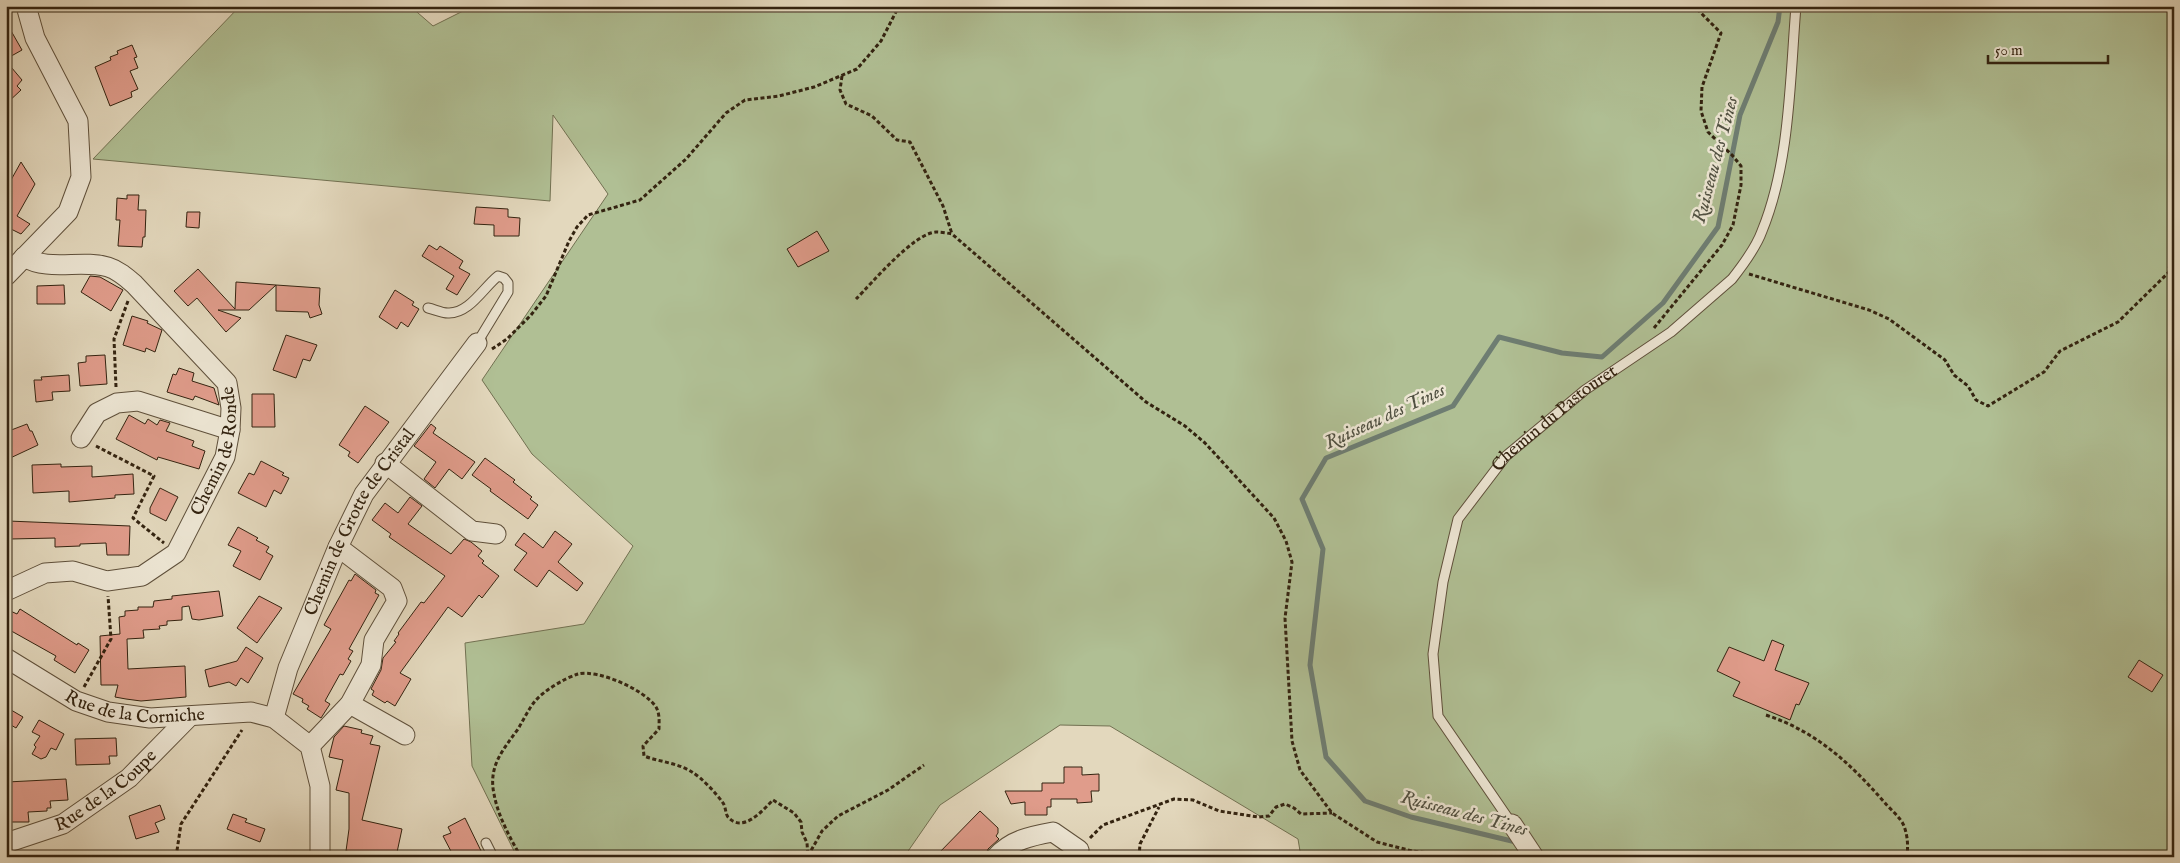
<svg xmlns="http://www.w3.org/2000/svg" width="2180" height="863" font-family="'IM FELL English',serif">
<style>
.green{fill:#b0bf94;stroke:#727152}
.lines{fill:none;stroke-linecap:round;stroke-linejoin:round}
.stream{stroke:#6e7d72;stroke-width:5}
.building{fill:#e09c8b;stroke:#332310}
.service-casing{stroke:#5f503b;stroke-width:11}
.minor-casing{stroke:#5f503b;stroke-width:21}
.path{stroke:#332310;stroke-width:3;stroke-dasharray:4 2.5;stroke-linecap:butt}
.service{stroke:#ede6d4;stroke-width:9}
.minor{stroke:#ede6d4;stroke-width:19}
.labels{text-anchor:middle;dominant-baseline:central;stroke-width:5;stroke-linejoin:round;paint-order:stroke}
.street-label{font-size:18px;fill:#332310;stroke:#ede6d4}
.water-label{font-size:19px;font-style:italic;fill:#505041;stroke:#ede6d4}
</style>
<rect width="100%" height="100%" fill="#e3d8bd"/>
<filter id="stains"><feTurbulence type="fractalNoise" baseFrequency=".004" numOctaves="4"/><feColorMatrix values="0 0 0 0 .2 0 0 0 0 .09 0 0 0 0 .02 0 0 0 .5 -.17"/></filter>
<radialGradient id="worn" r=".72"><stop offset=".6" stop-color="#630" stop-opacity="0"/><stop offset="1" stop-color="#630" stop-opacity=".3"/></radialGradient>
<path class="green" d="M240,6H410L433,26L473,6H2174V857H1301L1298,839L1110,726L1060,725L940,805L904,857H517L472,766L465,643L584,624L633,546L532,454L482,380L608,194L553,115L550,201L93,159Z"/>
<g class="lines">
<path class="stream" d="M1516,842L1411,817L1365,801L1326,757L1310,665L1323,549L1302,499L1326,458L1453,406L1499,337L1562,353L1602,357L1663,303L1718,227L1740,115L1778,22L1780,6
M1538,852L1547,857"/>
</g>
<path class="building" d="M6,22L22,50L6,59Z
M132,45L137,57L134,58L138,68L130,71L138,89L131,92L132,97L110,106L95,67L111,60L110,57L118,54L117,51Z
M6,61L22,80L17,86L21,90L6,104Z
M21,162L35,184L17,216L30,224L21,234L11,229L6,237V189Z
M127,195H139L138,210H146L145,237H143L142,247L118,246L120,220H116L117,198L127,199Z
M476,207L508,209V217L520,218L519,236H494V225L474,224Z
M187,212H200L199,228L186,227Z
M817,231L829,251L798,267L787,249Z
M429,245L437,250L440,246L463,261L459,268L470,274L457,295L446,289L454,276L422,256Z
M198,269L235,309L236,282L276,285L249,310H218L241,318L226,332L197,298L188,306L174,291Z
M90,276L100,277L123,290L111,311L81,292Z
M64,285L65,304H37V286Z
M276,285L320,288L319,305L322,314L310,318L308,312L276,311Z
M395,290L414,302L412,305L419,309L408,327L401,322L397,329L379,317Z
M132,316L148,321L147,323L162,330L155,352L146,348L145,352L123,345Z
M286,335L317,345L310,361L303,359L296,378L273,370Z
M105,355L107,384L80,386L78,363L86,362V356Z
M179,368L194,373L192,381L214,388L219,405L195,396L193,400L167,392L173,374L176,375Z
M69,375L70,391L52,392L53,400L36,402L34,380H42L41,377Z
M252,394H274L275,427H252Z
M365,406L389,422L358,463L348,456L350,452L339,445Z
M129,415L145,424L148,419L157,425L160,420L170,423L166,431L194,441L192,446L205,451L199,469L158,457L157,460L116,439Z
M27,424L30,431H32L38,445L6,460V446L11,444L6,432Z
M431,424L436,428L433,433L475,462L462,479L449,469L435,488L424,479L436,462L414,446Z
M485,458L515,480L513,482L532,497L530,499L538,505L528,519L490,491L491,489L472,475Z
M261,461L284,473L282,475L289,478L281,494L274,490L266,507L238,493L249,473L254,475Z
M61,464V467L92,466V477L133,474L134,494L115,495V498L69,502V491L33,493L32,465Z
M160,488L178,497L166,521L150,513V508Z
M410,497L422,506L408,524L451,554L464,539L471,542L482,551L478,556L484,561L482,563L499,576L482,598L479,595L462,617L448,607L400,673L411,679L395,706L387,701L385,703L372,695L374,691L371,689L381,670L383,658L396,642L394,641L399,634L398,633L421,602L424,603L445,576L389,537L391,534L372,520L385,503L398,513Z
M8,521L130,526L129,555H107L106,543L80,544V546L55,547V538L10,539Z
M238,527L258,538L256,540L269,547L266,552L273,556L260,580L233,566L241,551L228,545Z
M555,531L572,544L558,562L583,583L577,591L549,570L537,587L514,570L527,553L515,545L524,533L543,548Z
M355,574L376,590L375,593L379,595L349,649L353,651L348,659L351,661L343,675L340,674L325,701L330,704L321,718L307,709L309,706L302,702L303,699L293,694L331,629L324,625L349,580L351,581Z
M219,591L223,616L199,620L192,619L189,606L182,607V620L167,621V625L159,626L160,629L143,630L144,638L127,639L128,669L185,666L186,697L141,701L126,699L115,697L118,685H101L100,636L120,634L119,617L125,616V611L138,610V607H153L154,601L172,599V596Z
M259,596L282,608L257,643L237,628Z
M6,609L17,614L20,609L77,645L78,643L89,650L75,673L54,660L56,656L6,628Z
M1772,640L1784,645L1775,670L1809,683L1799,705L1796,704L1790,720L1733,696L1740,682L1717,671L1729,647L1764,661Z
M246,647L263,658L248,683L241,678L236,686L229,682L209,687L205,670L237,661Z
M2139,660L2163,675L2152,692L2128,677Z
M6,707L23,717L16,728L6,722Z
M39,720L64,734L56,750L51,748L46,757L41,759L32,754L36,747L34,745L40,736L32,732Z
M344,726L362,730L361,733L373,736L370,744L380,746L362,820L402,829L396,857H375L346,851L349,829V793L336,790L343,760L329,757L334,737Z
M116,738L117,756H109L110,764L76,765L75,739Z
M1064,767H1082V775L1099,774V791H1091L1092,802L1077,803V799H1051V807H1047V815H1025V802L1011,804L1005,791H1042V783H1064Z
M66,779L68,800L50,801L51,808H47V811L28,812L29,822H8V818H6L7,782Z
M160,805L165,819L155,823L159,832L136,839L129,816Z
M980,811L998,828V833L996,836L999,839L988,849L985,857H935Z
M233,814L247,819L245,822L265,829L260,842L227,829Z
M465,818L484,857H454L443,836L451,833L448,827Z"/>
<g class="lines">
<g class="service-casing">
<g id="service">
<path d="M428,308C434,309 441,313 448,313C469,314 483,288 498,276L504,278L508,283V292L477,343"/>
<path id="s1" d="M1512,824L1438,716L1433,654L1443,582L1458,519L1506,456L1585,390L1671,332L1732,279C1743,265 1756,248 1762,231C1790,163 1790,79 1796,6"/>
<path d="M486,843L493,857"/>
</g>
</g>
<g class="minor-casing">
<g id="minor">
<path d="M6,276L68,212L81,177L78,121L35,38L26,6"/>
<path d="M81,438L97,413L117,403L138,401L230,430"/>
<path d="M385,463L472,531L496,534"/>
<path id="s2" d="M6,591L45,573L73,571L107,581L142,576L176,553L225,457L230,430L231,408L227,383L134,284C126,277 118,270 108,267C81,259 49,272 24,257"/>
<path id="s3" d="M6,658L76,701L108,712L150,718L251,712L274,718L310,746L320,786V857"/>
<path d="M350,704L405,735"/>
<path id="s4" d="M274,718L288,668L338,547L364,494L477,343"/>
<path d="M310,746L350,704L371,665L374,640L397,601L392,588L338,547"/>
<path d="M1512,824L1534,857"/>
<path id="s5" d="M6,843L63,824L129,778L189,717"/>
<path d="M996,857C1011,840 1031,836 1053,832L1079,850"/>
</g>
</g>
<path class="path" d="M842,76L840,90L846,104L872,116L897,140L910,142L943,206L952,234
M1749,274L1869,310L1889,319L1945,360L1954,375L1968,386L1976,400L1988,406L2044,372L2060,351L2118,322L2169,272L2171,247L2174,244
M856,299C872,283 914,233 936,232C941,232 947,233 952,234L1146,402L1185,426L1205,443L1274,518L1286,541L1292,562L1285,618L1292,741L1300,770L1332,813L1377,842L1412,851L1465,857
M1654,328L1722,245L1733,225L1741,185V166L1732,155L1708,132L1701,111L1702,87L1721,33L1694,6
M492,349L507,339L531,315L546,296L569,241L577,227L588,215L640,200L686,159L726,113L745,100L779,96L814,87L857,69L881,41L899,6
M116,387L114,339L128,301
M96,446L154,476L133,518L164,543
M84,687L111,639L108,596
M1766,715C1817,732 1850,763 1885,803C1891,810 1901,818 1904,826C1908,837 1908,846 1907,857
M1090,838L1103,825L1174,799L1193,800L1219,811L1258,817L1269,816L1276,807L1285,804L1294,808L1301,814L1332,813
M808,856L822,831L838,816L888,790L924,765
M176,857L181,824L242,730
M521,857C510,838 498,816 494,794C488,766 503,750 518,729C524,719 529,708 536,700C545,690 565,678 578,674C598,669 645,690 656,707C660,714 659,722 659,729L643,746L644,756C660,762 678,763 692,772C702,778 716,793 723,803C726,807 725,813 728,817C743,834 763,810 773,800L794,813L801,822L802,832L807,843L808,857
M1139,857L1140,844L1159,807"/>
<use href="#service" class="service"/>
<use href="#minor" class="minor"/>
</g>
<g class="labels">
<g class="street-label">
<text stroke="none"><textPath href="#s1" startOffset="471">Chemin du Pastouret</textPath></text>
<text stroke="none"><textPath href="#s2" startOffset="294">Chemin de Ronde</textPath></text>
<text stroke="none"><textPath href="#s4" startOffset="215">Chemin de Grotte de Cristal</textPath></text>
<text stroke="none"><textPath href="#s3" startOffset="142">Rue de la Corniche</textPath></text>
<text stroke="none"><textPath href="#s5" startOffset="114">Rue de la Coupe</textPath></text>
</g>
<g class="water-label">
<text transform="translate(1716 160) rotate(-75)">Ruisseau des Tines</text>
<text transform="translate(1385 417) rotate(-25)">Ruisseau des Tines</text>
<text transform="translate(1464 814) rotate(15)">Ruisseau des Tines</text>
</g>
</g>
<rect width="2180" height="863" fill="none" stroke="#e3d8bd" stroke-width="25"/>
<rect x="8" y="8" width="2165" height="848" fill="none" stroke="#332310" stroke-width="2.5"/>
<rect x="12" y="12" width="2155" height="838" fill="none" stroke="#332310"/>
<path d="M1988 55v8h120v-8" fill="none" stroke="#332310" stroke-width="2.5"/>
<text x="1995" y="55" font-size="15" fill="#332310" stroke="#ede6d4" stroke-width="4" paint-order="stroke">50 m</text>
<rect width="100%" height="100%" filter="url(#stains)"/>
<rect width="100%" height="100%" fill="url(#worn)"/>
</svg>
